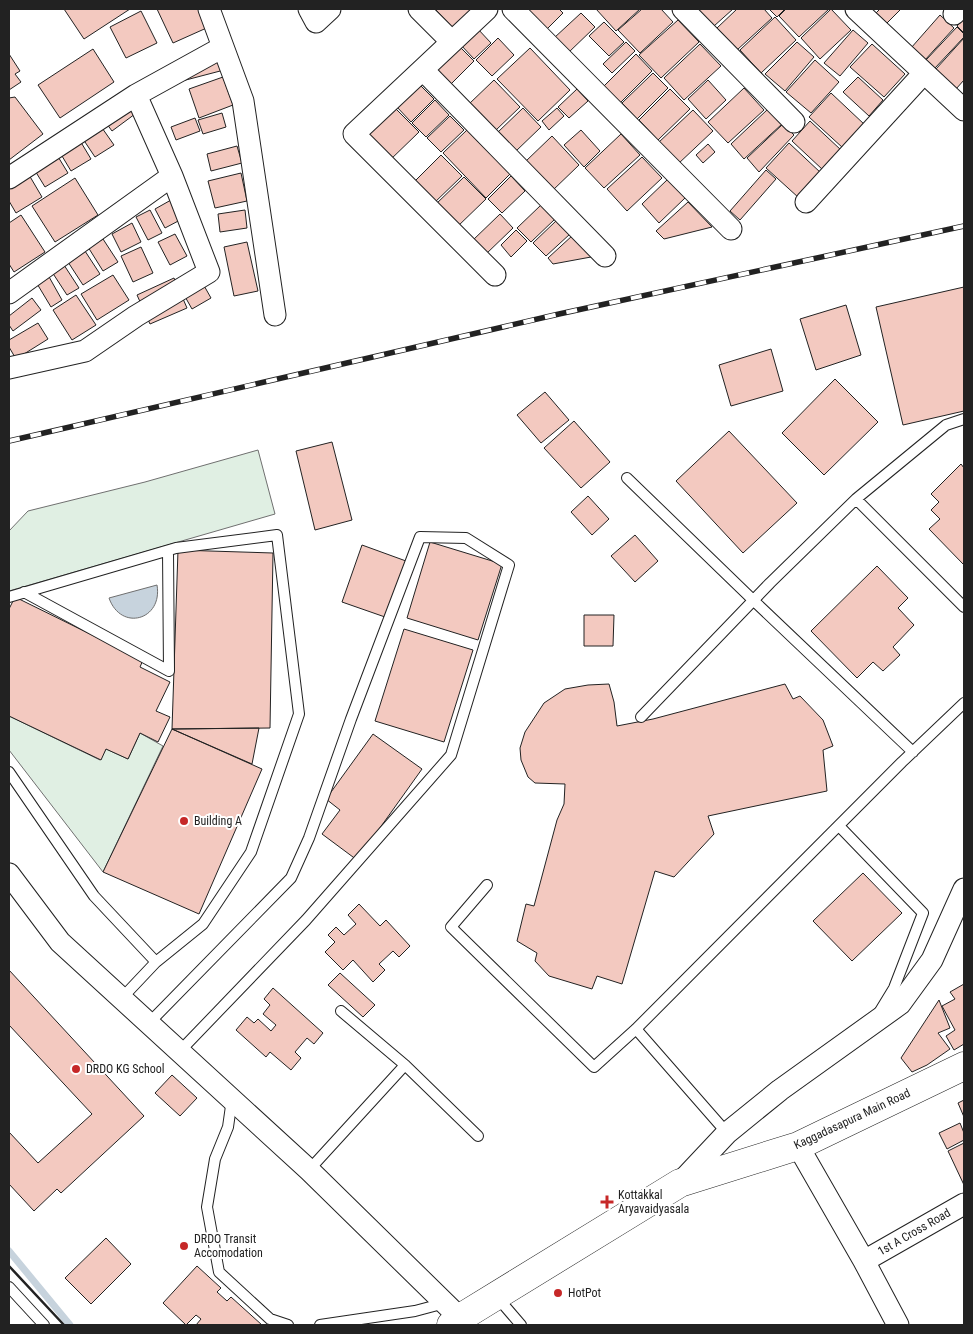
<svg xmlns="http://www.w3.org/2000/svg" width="973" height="1334" font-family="'Roboto Condensed',sans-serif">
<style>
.green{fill:#e0efe3;stroke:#6f6f6f}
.water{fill:#c7d3dd;stroke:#6f6f6f}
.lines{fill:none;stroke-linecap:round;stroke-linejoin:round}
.stream{stroke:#c7d3dd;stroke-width:7}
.building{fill:#f3c9c0;stroke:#222}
.service-casing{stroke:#222;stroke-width:12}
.minor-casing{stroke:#222;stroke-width:23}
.secondary-casing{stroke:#222;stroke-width:29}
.service{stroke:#fff;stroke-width:10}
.minor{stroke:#fff;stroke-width:21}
.secondary{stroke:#fff;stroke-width:28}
.rail-casing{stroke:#222;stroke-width:5.5}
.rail{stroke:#fff;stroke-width:4;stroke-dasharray:11;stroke-linecap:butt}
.wall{stroke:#222;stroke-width:2.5}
.poi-dot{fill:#c62828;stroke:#fff;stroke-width:2}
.labels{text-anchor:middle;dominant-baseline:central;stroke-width:4;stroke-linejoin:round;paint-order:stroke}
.poi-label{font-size:12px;fill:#222;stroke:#fff;text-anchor:start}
.street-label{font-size:12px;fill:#222;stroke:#fff}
</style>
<rect width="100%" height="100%" fill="#fff"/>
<path class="green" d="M258,450L275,514L9,591V531L28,511L145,482Z
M9,716L100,760L106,749L128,759L140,733L163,746L103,872L9,750Z"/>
<path class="water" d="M157,585C163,620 121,632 109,598Z"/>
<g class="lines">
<path class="stream" d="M9,1251L70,1325"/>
</g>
<path class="building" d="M64,9H130L84,39Z
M157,9H203L211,26L173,43Z
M435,9H474L453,28Z
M525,9H559L563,13L546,30Z
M596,9H640L616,31Z
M642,9H661L673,22L640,53L618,30Z
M698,9H733L714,26Z
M737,9H764L772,18L737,50L717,28Z
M769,9H785L777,17Z
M786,9H829L799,37L779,16Z
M831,9L851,30L820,59L801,38Z
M880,9H901L887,23L876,13Z
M141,11L157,43L126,58L110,27Z
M581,13L595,27L568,53L554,38Z
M940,15L954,28L925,60L911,48Z
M775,17L796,40L761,73L740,50Z
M964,18V33L957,26Z
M678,20L699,42L661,78L639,55Z
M604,22L624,42L609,56L589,36Z
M957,27L964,34V37L935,68L926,60Z
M477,28L491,43L474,59L460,44Z
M853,30L868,43L840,76L824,63Z
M498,38L514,55L492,76L476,60Z
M964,38V80L956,89L936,69Z
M626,42L635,51L612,73L603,64Z
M797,42L814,57L785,91L765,74Z
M700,44L721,66L684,100L664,78Z
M872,44L905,74L884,97L850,67Z
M459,46L474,61L448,87L433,71Z
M530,48L570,90L538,121L497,79Z
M93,49L114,82L60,118L38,85Z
M220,52L224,70L182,81Z
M9,54L20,71L15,74L21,82L9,90Z
M636,54L652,71L619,104L603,87Z
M815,60L839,82L811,113L786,92Z
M653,73L668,88L637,119L622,103Z
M223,77L233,105L199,118L189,89Z
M858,77L883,100L869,116L843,92Z
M494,80L520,107L495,131L469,104Z
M708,80L726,100L706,119L688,99Z
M419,84L434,99L411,122L396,106Z
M744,88L764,110L728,143L708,122Z
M577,89L588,101L569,118L558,107Z
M670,89L690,109L658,140L639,120Z
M831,93L865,125L843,148L809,117Z
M15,97L43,134L9,160V98Z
M124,99L135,114L112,131L101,116Z
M435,100L449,115L426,137L412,123Z
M395,108L419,132L388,162L364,138Z
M523,108L541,127L515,152L497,133Z
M557,108L564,116L549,130L542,121Z
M768,109L782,124L744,159L731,144Z
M693,110L713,131L678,164L658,143Z
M222,113L226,127L203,134L198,120Z
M93,115L114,145L95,157L75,127Z
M450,116L464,130L441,152L427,138Z
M195,118L200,131L176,140L171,127Z
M810,121L841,150L823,170L792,141Z
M783,124L794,135L759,172L747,158Z
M73,129L91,159L71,171L53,141Z
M467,130L510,174L486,198L443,153Z
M581,130L600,151L584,167L564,145Z
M621,134L640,155L604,188L585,168Z
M552,136L579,165L552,191L525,162Z
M49,142L68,173L45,187L26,156Z
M789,143L821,173L799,198L766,168Z
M708,144L715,152L703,163L696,155Z
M237,146L242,163L211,171L207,154Z
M441,155L462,176L432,205L412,184Z
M642,157L662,178L627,211L607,189Z
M22,163L42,197L16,213L9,201V171Z
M766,170L776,179L740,220L730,211Z
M241,173L247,201L215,208L208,181Z
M511,176L525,191L502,213L488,199Z
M464,177L486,199L456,228L435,205Z
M75,178L98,215L55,242L32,206Z
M668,179L685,198L659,223L642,204Z
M171,200L182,219L165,228L155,209Z
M688,202L712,227L664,239L656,231Z
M541,205L555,219L531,242L517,228Z
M150,210L162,233L148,240L136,217Z
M245,210L247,228L220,232L218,214Z
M500,214L513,228L485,255L472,241Z
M21,215L45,252L14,272L9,264V223Z
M557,220L570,234L546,256L533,243Z
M132,223L141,242L121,252L112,234Z
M516,230L527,241L511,257L501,245Z
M175,234L187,256L170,265L158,242Z
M573,235L593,255L591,257L553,264L548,258Z
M103,239L118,262L103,271L88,247Z
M247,242L258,291L234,296L224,247Z
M141,247L153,273L133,282L121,256Z
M85,251L100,274L83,285L68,262Z
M64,265L79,288L67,295L52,272Z
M48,275L62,300L51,307L36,282Z
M113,275L129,300L97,320L81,294Z
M198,275L211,298L192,309L179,286Z
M174,278L187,308L150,324L137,295Z
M964,287V411L903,425L876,307Z
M76,295L96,325L72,340L53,310Z
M32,298L41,310L13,331L9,325V316Z
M846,305L861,355L816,370L800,319Z
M38,323L48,339L16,359L9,347V340Z
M771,349L783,391L731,406L719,365Z
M835,379L878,422L824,475L782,433Z
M545,392L569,420L541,443L517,415Z
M574,421L610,462L581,488L544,448Z
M729,431L797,503L743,553L676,481Z
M332,442L352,520L315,530L296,451Z
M961,464L964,468V565L929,529L940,519L931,510L939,502L931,494Z
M588,496L609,519L592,535L571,512Z
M635,535L658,561L635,582L611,556Z
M430,542L502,564L478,640L407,618Z
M362,545L406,561L385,617L342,602Z
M178,550L273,553L270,728L172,729Z
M877,566L908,598L898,608L914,625L893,647L900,655L883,671L873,662L857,678L811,631Z
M15,597L143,660L140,667L170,682L156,711L170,717L158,742L140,733L128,759L106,749L101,760L9,716V609Z
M584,615H614L613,646H584Z
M404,629L473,650L444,742L375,721Z
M609,684L614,702L617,726L653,719L785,684L793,699L800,696L823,720L833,746L823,750L827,791L708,816L714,834L674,877L655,871L622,984L597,976L592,989L549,976L535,961L537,953L517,941L526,904L534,906L557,820L564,804L565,784L535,783L528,777L521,760L520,748L525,732L544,703L565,689L588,685Z
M259,728L252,764L172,729Z
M172,729L262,769L199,914L103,872Z
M373,734L422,769L357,860L322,834L340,810L326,799Z
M863,873L902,913L852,961L813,921Z
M359,904L380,926L386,920L410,946L399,957L393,951L379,964L385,970L373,982L353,960L343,970L325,952L335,942L328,935L336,927L344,935L356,924L348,915Z
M9,970L144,1116L61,1193L57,1189L34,1211L9,1184V1132L38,1163L92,1114L9,1025Z
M340,973L375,1005L363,1017L328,985Z
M964,984V1044L954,1050L946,1036L955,1030L942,1006L955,999L950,992Z
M273,988L323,1033L314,1044L307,1038L295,1052L301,1058L291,1070L270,1052L266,1057L236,1030L247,1017L254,1023L258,1019L271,1031L276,1025L263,1014L270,1005L264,999Z
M939,1000L950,1028L938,1033L950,1049L927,1065L912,1072L901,1058Z
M172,1075L197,1098L180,1116L155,1093Z
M964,1100V1117L958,1103Z
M960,1123L964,1133V1140L947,1149L939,1133Z
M964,1143V1185L948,1151Z
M106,1238L131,1264L91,1304L65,1278Z
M197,1266L221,1288L217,1292L227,1301L231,1297L262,1325H196L201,1319L196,1315L186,1325L163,1303Z"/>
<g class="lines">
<g class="service-casing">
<path id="service" d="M627,478L753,600L913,752
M856,499L964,607
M24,592L169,671L168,551
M9,597L176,548L277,535L299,714L251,852L203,924L156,962L122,998
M641,717L770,583L856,499L946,425L964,419
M9,772L94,896L156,962
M839,826L923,913L894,988L880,1011
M487,885L451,927L594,1067L636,1029L902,762L964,703
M149,1023L291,878L309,838L351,719L420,537L466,538L509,565L451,755L306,920L180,1051
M636,1029L727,1133
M405,1065L478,1136
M232,1099L228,1127L215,1159L207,1207L219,1272L270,1319L288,1325
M309,1170L405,1065L341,1011
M9,1287L44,1325
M497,1297L521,1325
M320,1325L415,1311L445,1303"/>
</g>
<g class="minor-casing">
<path id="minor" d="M209,9L243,101L275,315
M309,9L316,22L330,9
M419,9L452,42
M487,9L354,134L495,275
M513,9L731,229
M683,9L794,122
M856,9L964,110
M954,14L959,9
M423,70L605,256
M9,178L136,95L223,47
M806,202L924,73
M9,293L172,176
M9,368L85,351L136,316L209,272L172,176L136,95
M9,874L60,942L309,1170L460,1318
M798,1146L864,1261L898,1325
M680,1183L727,1133L780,1090L900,1004L932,960L964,889
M864,1261L964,1204"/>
</g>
<g class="secondary-casing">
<path id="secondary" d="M451,1325L460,1318L680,1183L798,1146L964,1066"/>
</g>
<use href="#service" class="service"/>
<use href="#minor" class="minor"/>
<use href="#secondary" class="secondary"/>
<g class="rail-casing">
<path id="rail" d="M9,441L559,314L964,226"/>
</g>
<use href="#rail" class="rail"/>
<path class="wall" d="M9,1266L64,1325"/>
</g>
<g class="poi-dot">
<circle cx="184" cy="821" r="5"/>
<circle cx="76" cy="1069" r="5"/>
<path d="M604.5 1194.5h5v5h5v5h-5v5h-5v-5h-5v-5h5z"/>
<circle cx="184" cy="1246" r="5"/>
<circle cx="558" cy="1293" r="5"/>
</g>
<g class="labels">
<g class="poi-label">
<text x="194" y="821">Building A</text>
<text x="86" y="1069">DRDO KG School</text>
<text x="618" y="1195">Kottakkal<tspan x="618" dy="14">Aryavaidyasala</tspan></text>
<text x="194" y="1239">DRDO Transit<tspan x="194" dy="14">Accomodation</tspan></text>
<text x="568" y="1293">HotPot</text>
</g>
<g class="street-label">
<text transform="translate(852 1119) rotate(-25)">Kaggadasapura Main Road</text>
<text transform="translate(914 1232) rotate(-30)">1st A Cross Road</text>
</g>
</g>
<rect width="973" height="1334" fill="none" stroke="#222222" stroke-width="20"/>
</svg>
